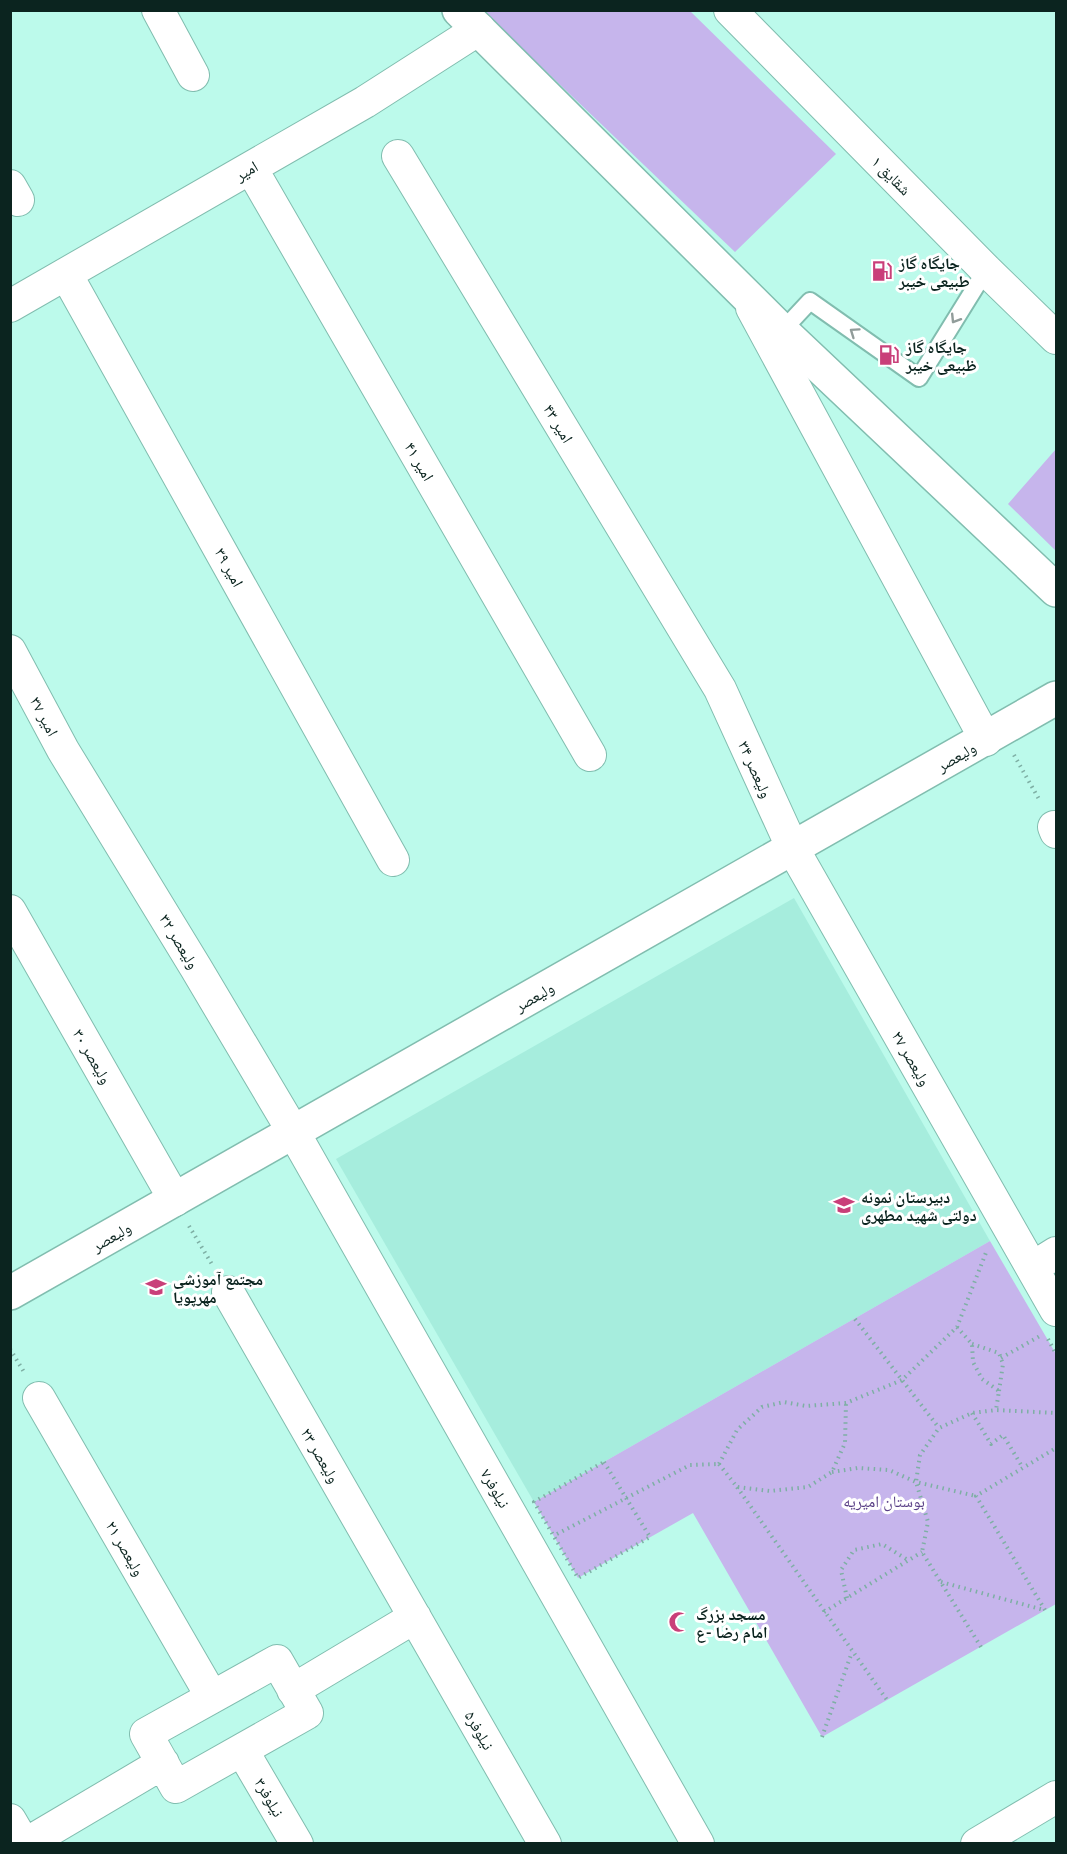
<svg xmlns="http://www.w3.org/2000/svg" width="1067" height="1854" font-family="Lato,'Noto Naskh Arabic',sans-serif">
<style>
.built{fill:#a6eddd}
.green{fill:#c6b5ec}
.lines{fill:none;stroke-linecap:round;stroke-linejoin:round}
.service-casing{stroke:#81bdaf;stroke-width:20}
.minor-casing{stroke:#81bdaf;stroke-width:34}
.tertiary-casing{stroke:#81bdaf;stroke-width:36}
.path{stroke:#7eafa4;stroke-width:4;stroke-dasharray:1.5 4.5;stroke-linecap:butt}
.service{stroke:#fff;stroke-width:16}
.minor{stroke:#fff;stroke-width:32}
.tertiary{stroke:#fff;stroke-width:33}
.oneway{stroke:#919c9a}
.labels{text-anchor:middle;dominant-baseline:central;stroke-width:6;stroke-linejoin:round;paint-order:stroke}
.street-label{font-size:16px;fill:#0b241f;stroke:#fff}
.poi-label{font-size:16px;font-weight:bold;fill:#0b241f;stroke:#fff;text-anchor:start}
.park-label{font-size:16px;fill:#583e85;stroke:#fff}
</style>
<rect width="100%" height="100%" fill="#bcfaeb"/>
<path class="built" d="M794,898L990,1241L534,1502L336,1159Z"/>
<path class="green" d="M483,11H690L836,154L735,252Z
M1056,449V551L1008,504Z
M990,1241L1056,1354V1604L822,1737L693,1513L578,1578L534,1502Z"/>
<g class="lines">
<g class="service-casing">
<path id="service" d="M782,331L810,301L919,378L986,270"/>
</g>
<g class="minor-casing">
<path id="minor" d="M158,10L193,75
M730,10L986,270L1056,338
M398,156L720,689L793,849L1056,1310
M251,168L590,755
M10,186L18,200
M66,274L393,860
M10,306L365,102L479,29
M752,308L986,740
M10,651L63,750L196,968L294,1133L698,1844
M1054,827L1056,832
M10,911L175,1200
M1032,1268L1056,1253
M228,1292L545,1844
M39,1398L212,1697
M277,1661L307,1713L176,1787L146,1734Z
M293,1690L415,1617
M242,1750L297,1844
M10,1820L24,1844
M26,1844L163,1763
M977,1844L1056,1797"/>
</g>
<g class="tertiary-casing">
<path id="tertiary" d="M459,10L782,331L1056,590
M10,1293L1056,698"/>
</g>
<path class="path" d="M1014,755L1040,801
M189,1226L213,1266
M855,1319L939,1428
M957,1327L972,1344L973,1362L982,1379L999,1391L996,1410
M1048,1339L1056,1354
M972,1344L999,1353L1003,1364L999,1391
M10,1349L24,1372
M1001,1358L1040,1336
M972,1413L991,1444L1003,1435L1023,1468
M604,1462L650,1537L578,1578L534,1502Z
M719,1464L737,1430L762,1407L784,1402L806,1406L846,1403L902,1380L957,1327L987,1250
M719,1464L737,1487L770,1491L808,1487L832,1472L845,1443L846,1403
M832,1472L858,1468L889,1470L916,1482L976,1496
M737,1487L887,1700
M557,1534L690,1465L719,1464
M941,1582L1044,1610
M847,1598L841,1570L854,1550L882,1544L908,1560
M1045,1610L976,1496L1056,1448
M824,1612L922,1552
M981,1647L922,1552L928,1522L916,1482L920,1455L939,1428L972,1413L996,1410L1056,1413
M822,1737L852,1652"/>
<use href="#service" class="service"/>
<use href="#minor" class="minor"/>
<use href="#tertiary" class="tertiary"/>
</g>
<defs><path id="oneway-chevron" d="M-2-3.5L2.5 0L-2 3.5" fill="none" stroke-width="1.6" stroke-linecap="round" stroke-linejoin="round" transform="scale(1.5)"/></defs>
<g class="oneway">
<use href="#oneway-chevron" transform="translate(955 319) rotate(122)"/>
<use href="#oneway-chevron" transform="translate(854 332) rotate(-145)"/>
</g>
<defs>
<g id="fuel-bare" transform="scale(1.62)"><path d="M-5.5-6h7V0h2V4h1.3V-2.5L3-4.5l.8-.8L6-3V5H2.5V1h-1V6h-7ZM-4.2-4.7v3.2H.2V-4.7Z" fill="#c93f79" stroke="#fff" stroke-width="2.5" paint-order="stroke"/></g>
<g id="school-bare" transform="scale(1.62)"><path d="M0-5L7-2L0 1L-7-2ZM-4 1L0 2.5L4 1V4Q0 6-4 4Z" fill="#c93f79" stroke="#fff" stroke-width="2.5" paint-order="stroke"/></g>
<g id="mosque-bare" transform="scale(1.62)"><path d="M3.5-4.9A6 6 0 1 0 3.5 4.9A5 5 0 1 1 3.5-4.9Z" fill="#c93f79" stroke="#fff" stroke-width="2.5" paint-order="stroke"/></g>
</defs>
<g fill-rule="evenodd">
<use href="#fuel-bare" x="882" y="271"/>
<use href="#fuel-bare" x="889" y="355"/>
<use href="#school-bare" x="844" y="1205"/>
<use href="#school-bare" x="156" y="1287"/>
<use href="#mosque-bare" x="679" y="1622"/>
</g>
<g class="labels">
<g class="street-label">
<text transform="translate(246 170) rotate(-30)">امیر</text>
<text transform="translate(892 175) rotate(45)">شقایق ۱</text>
<text transform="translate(559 423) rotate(59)">امیر ۴۳</text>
<text transform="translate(420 461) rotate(60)">امیر ۴۱</text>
<text transform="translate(230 567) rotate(61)">امیر ۳۹</text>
<text transform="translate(45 716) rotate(62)">امیر ۳۷</text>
<text transform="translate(956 756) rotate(-30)">ولیعصر</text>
<text transform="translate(756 769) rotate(66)">ولیعصر ۳۴</text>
<text transform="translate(180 941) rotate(59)">ولیعصر ۳۲</text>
<text transform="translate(534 996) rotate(-30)">ولیعصر</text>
<text transform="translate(93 1056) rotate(60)">ولیعصر ۳۰</text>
<text transform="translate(912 1058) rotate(60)">ولیعصر ۲۷</text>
<text transform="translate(111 1236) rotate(-30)">ولیعصر</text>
<text transform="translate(321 1455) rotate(60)">ولیعصر ۲۳</text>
<text transform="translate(496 1488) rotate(60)">نیلوفر۷</text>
<text transform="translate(126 1548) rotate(60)">ولیعصر ۲۱</text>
<text transform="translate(480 1730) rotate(60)">نیلوفر۵</text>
<text transform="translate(270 1797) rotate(60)">نیلوفر۳</text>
</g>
<g class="poi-label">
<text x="899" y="262">جایگاه گاز<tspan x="899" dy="18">طبیعی خیبر</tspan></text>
<text x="906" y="346">جایگاه گاز<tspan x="906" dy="18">ظبیعی خیبر</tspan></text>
<text x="861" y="1196">دبیرستان نمونه<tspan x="861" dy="18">دولتی شهید مطهری</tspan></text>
<text x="173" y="1278">مجتمع آموزشی<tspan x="173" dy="18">مهرپویا</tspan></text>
<text x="696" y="1613">مسجد بزرگ<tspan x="696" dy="18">امام رضا -ع</tspan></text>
</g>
<g class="park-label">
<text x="884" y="1500">بوستان امیریه</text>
</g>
</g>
<rect width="1067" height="1854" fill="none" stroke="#0b241f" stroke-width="24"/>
</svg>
